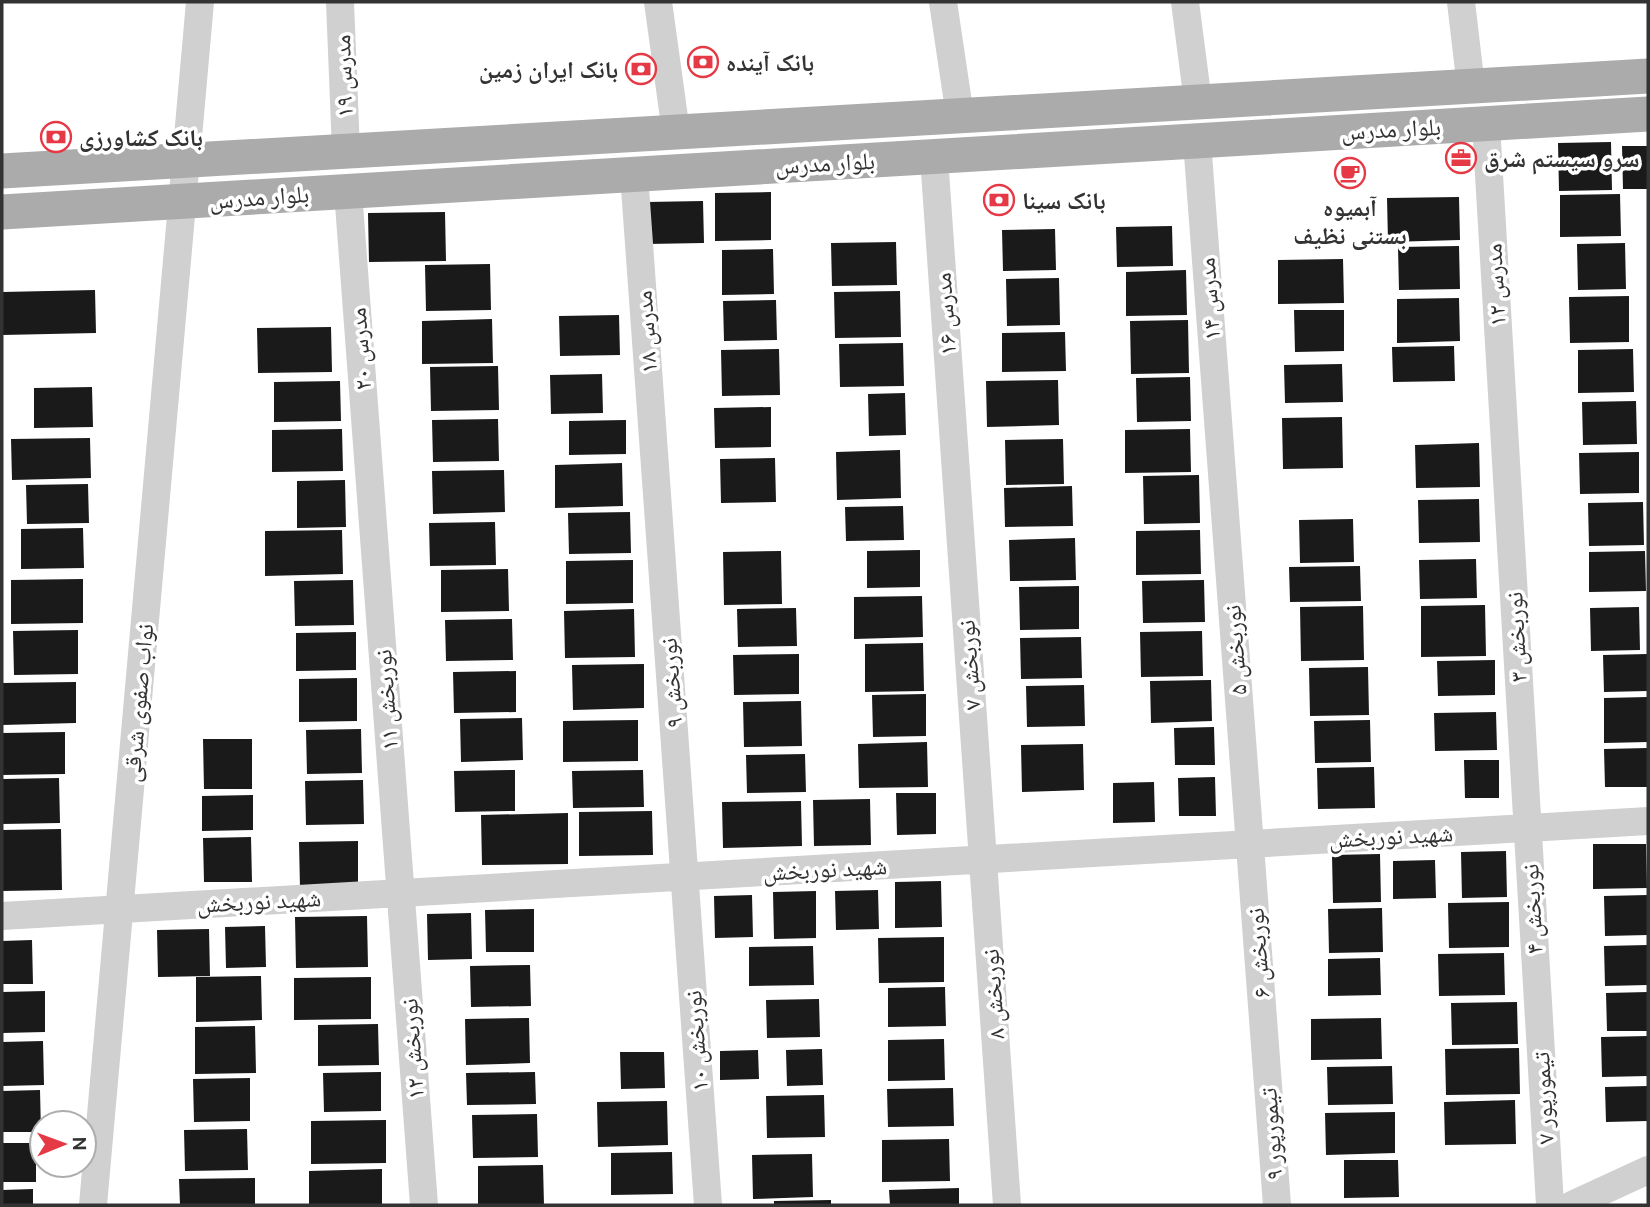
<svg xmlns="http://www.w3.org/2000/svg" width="1650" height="1207" font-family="Ubuntu,'Noto Naskh Arabic',sans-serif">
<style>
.building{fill:#1a1a1a}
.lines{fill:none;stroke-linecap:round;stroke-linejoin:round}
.minor{stroke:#d0d0d0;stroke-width:28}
.major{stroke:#ababab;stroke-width:35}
.labels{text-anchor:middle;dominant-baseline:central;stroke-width:7;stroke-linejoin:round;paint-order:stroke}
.poi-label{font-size:24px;font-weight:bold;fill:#333;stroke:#fff;text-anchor:start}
.street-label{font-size:24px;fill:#333;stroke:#fff}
</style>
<rect width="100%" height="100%" fill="#fff"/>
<path class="building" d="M1611,142L1612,190L1559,191L1558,143Z
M1622,146H1648V189H1623Z
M771,192V240L715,241V193Z
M1620,194L1621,236L1560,237V195Z
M1459,197L1460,240L1388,242L1387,198Z
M703,201L704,243L647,244V202Z
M445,212L446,261L369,262L368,213Z
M1172,226L1173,266L1117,267L1116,227Z
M1055,229L1056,270L1003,271L1002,230Z
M896,242L897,285L832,286L831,243Z
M1625,243L1626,289L1578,290L1577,244Z
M1459,246L1460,289L1399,290L1398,247Z
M773,249L774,294L722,295V250Z
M1343,259L1344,303L1278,304V260Z
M490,264L491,310L426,311L425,265Z
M1186,270L1187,315L1126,316V272Z
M1059,278L1060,325L1007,326L1006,279Z
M95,290L96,333L2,335V292Z
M900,291L901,337L835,338L834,292Z
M1629,296V342L1570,343L1569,297Z
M1459,298L1460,341L1397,343V299Z
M776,300L777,340L724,341L723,301Z
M1294,310H1344V351L1295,352Z
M619,315L620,355L560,356L559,316Z
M492,319L493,363L422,364V321Z
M1188,320L1189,373L1131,374L1130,321Z
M331,327L332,372L258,373L257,328Z
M1065,332L1066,371L1002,372V333Z
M903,343L904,386L840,387L839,344Z
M1454,346L1455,381L1393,382L1392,347Z
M779,349L780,395L722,396L721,350Z
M1633,349L1634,392L1578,393V350Z
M1342,364L1343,402L1285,403L1284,365Z
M498,366L499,410L431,411L430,367Z
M602,374L603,413L551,414L550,375Z
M1190,377L1191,421L1137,422L1136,378Z
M1058,380L1059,425L987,427L986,381Z
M340,381L341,421L274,422V382Z
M92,387L93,427L34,428V388Z
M905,393L906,435L869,436L868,394Z
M1636,401L1637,444L1583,445L1582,402Z
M771,407V447L715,448L714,408Z
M1342,417L1343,468L1283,469L1282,418Z
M498,419L499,461L433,462L432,420Z
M626,420V454L569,455V421Z
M342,429L343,471L272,472V430Z
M1190,429L1191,472L1125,473V430Z
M90,438L91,478L12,480L11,439Z
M1063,439L1064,484L1006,485L1005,440Z
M1479,443L1480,487L1416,488L1415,445Z
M900,450L901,498L837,500L836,452Z
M1639,452V493L1580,494L1579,453Z
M775,458L776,502L721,503L720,459Z
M622,463L623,506L555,508V465Z
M504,470L505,512L433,514L432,471Z
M1199,475L1200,523L1144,524L1143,476Z
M345,480L346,527L297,528V481Z
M88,484L89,523L27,524L26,485Z
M1072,486L1073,526L1005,527L1004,488Z
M1479,499L1480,542L1419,543L1418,500Z
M1643,502L1644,545L1589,546L1588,503Z
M903,506L904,540L846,541L845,507Z
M630,512L631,553L569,554L568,513Z
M1353,519L1354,562L1300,563L1299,520Z
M495,522L496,565L430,566L429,523Z
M83,528L84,568L21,569V529Z
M342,530L343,574L265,576V531Z
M1200,530L1201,574L1136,575V531Z
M1075,538L1076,580L1010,581L1009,540Z
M920,550V587L867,588V551Z
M781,551L782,604L724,605L723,552Z
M1645,551L1646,591L1589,592V552Z
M1476,559L1477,598L1420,599L1419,560Z
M633,560V603L566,604V561Z
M1360,566L1361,601L1290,602L1289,567Z
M508,569L509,611L441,612V570Z
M83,579V623L11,624V580Z
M353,580L354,625L295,626L294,581Z
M1204,580L1205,622L1143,623L1142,581Z
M1079,586V629L1020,630L1019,587Z
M922,596L923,637L854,639V597Z
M1485,605L1486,656L1421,657V606Z
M1363,606L1364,660L1301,661L1300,607Z
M1639,607L1640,650L1591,651L1590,608Z
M796,608L797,646L738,647L737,609Z
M634,609L635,657L565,658L564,611Z
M512,619L513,660L446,661L445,620Z
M78,630V674L14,675L13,631Z
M1202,631L1203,676L1141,677L1140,632Z
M356,632V670L296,671V633Z
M1081,637L1082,678L1021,679L1020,638Z
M923,643L924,691L865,692V644Z
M799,654V694L734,695L733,655Z
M1648,654V691L1604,692L1603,655Z
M1495,660V695L1438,696L1437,661Z
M644,664V708L573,710L572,665Z
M1368,667L1369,715L1310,716L1309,668Z
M516,671V712L454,713L453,672Z
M357,678V721L299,722V679Z
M1211,680L1212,721L1151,723L1150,681Z
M76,682V723L2,725V683Z
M1084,685L1085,726L1027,727L1026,686Z
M926,694V736L873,737L872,695Z
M1648,697V742L1604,743V698Z
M801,701L802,746L744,747L743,702Z
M1496,712L1497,750L1435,751L1434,713Z
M522,718L523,760L461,762L460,719Z
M638,720V761L563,762V721Z
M1370,720L1371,762L1315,763L1314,721Z
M1214,727L1215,765H1175L1174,728Z
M361,729L362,773L307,774L306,730Z
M65,732V774L2,775V733Z
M203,739H252V789H204Z
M927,742L928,787L859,788L858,744Z
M1083,744L1084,790L1022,792L1021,745Z
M1648,748V787H1605L1604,749Z
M805,754L806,792L747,793L746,755Z
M1464,760H1499V798H1465Z
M1374,767L1375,808L1318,809L1317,768Z
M515,770V811L455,812L454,771Z
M643,770L644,807L573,808L572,771Z
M1215,777L1216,816H1179L1178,778Z
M59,778L60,823L2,824V779Z
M363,780L364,824L306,825L305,781Z
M1154,782L1155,822L1113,823V783Z
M896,793H936V834L897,835Z
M253,795V830L202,831V796Z
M870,799L871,845L814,846L813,800Z
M801,801L802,846L723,848L722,802Z
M652,811L653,855L579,856V812Z
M568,813V864L482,865L481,815Z
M61,829L62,890L2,891V830Z
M251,837L252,882H204L203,838Z
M358,841V887L300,888L299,842Z
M1593,844H1646L1647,888L1593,889Z
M1506,851L1507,897L1462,898L1461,852Z
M1380,854L1381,902L1333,903L1332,855Z
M1435,860L1436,898L1393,899V861Z
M941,881L942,927L895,928V882Z
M878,890L879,929L836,930L835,891Z
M816,891V938L774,939L773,892Z
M752,895L753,937L715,938L714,896Z
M1648,895V935L1605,936L1604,896Z
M1509,902V947L1449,948L1448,903Z
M1382,908L1383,952L1329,953L1328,909Z
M534,909V952H486L485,910Z
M471,913L472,959L428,960L427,914Z
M367,916L368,967L296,968L295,917Z
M265,926L266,967L226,968L225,927Z
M209,929L210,976L158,977L157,930Z
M944,937V982L879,983L878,938Z
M32,940L33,984H2V941Z
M1648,945V985L1605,986L1604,946Z
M813,946L814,985L749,986V947Z
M1504,953L1505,995L1439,996L1438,954Z
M1380,958L1381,995L1328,996V959Z
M530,965L531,1006L471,1007L470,966Z
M261,976L262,1020L196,1022V977Z
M371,977V1019L294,1020V978Z
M945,987L946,1026L888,1027V988Z
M45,991V1032L2,1033V992Z
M1648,992V1031H1607L1606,993Z
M819,999L820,1037L767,1038L766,1000Z
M1517,1002L1518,1044L1452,1045L1451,1003Z
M529,1018L530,1063L466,1065L465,1019Z
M1381,1018L1382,1059L1311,1060V1019Z
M378,1024L379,1065L318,1066V1025Z
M255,1026L256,1073L195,1074V1027Z
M1648,1036V1076L1602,1077L1601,1037Z
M944,1039L945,1080L888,1081V1040Z
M43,1041L44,1085L2,1086V1042Z
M1519,1048L1520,1094L1446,1095L1445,1049Z
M822,1049L823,1085L787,1086L786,1050Z
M758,1050L759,1079L720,1080V1051Z
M620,1052H664L665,1088L621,1089Z
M1392,1066L1393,1104L1328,1105L1327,1067Z
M381,1072V1111L324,1112L323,1073Z
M535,1072L536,1104L467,1105L466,1073Z
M250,1078V1121L194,1122L193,1079Z
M1648,1086V1121L1606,1122L1605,1087Z
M953,1088L954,1126L888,1127L887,1089Z
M40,1090L41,1132H2V1091Z
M824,1095L825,1137L767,1138L766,1096Z
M1515,1100L1516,1144L1445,1145L1444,1102Z
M667,1101L668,1145L598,1147L597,1102Z
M1395,1112V1153L1326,1155L1325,1113Z
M537,1114L538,1157L473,1158L472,1115Z
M386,1120V1163L311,1164V1121Z
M247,1129L248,1170L185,1171L184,1130Z
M949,1139L950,1181L882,1182V1140Z
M2,1143H36V1182H2Z
M672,1152L673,1194L611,1195V1153Z
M812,1154L813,1197L753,1199L752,1155Z
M1344,1160H1398L1399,1197L1344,1198Z
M543,1165L544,1205H478V1166Z
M382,1169V1205H309V1171Z
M255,1178V1205H180L179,1179Z
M959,1188V1205H890L889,1190Z
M33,1189V1205H2V1190Z
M831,1200V1205H774V1201Z"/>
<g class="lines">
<path class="minor" d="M340,2L346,151
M658,2L676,132
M943,2L960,116
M1185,2L1198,102
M1461,2L1471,87
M1486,124L1550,1205
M1197,141L1277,1205
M934,157L1007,1205
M634,174L708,1205
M348,191L424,1205
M2,916L1648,821
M93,1205L200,2
M1572,1205L1648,1170"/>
<path class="major" d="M2,171L1648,76
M2,212L1648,114"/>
</g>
<defs>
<g id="bank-ring" transform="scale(1.575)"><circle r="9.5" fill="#fff" stroke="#e63946" stroke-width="1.5"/><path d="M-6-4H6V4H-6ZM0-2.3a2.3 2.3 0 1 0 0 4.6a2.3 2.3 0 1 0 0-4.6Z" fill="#e63946"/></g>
<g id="office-ring" transform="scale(1.575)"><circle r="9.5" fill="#fff" stroke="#e63946" stroke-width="1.5"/><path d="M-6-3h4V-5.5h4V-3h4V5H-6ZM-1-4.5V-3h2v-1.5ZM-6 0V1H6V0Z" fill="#e63946"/></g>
<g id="cafe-ring" transform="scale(1.575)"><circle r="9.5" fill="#fff" stroke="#e63946" stroke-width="1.5"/><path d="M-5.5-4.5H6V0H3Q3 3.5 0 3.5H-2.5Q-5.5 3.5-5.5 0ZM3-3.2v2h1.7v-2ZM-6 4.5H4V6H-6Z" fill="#e63946"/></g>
</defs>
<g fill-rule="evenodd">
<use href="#bank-ring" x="703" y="62"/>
<use href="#bank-ring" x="641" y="69"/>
<use href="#bank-ring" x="56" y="137"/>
<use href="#office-ring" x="1461" y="158"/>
<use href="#cafe-ring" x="1350" y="173"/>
<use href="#bank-ring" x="999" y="200"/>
</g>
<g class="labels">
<g class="poi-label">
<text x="726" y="62">بانک آینده</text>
<text x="618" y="69" text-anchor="end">بانک ایران زمین</text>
<text x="79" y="137">بانک کشاورزی</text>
<text x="1484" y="158">سرو سیستم شرق</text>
<text x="1022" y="200">بانک سینا</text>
<text x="1350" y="207" text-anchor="middle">آبمیوه<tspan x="1350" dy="28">بستنی نظیف</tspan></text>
</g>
<g class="street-label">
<text transform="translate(343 76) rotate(-92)">مدرس ۱۹</text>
<text transform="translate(1391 129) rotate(-3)">بلوار مدرس</text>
<text transform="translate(825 163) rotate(-3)">بلوار مدرس</text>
<text transform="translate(259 197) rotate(-4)">بلوار مدرس</text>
<text transform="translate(1495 285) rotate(-93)">مدرس ۱۲</text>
<text transform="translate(1209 299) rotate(-94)">مدرس ۱۴</text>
<text transform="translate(945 314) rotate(-94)">مدرس ۱۶</text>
<text transform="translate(646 332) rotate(-94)">مدرس ۱۸</text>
<text transform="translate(360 349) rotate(-94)">مدرس ۲۰</text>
<text transform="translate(1516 637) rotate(-93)">نوربخش ۳</text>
<text transform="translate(1235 650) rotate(-94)">نوربخش ۵</text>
<text transform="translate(969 665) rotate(-94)">نوربخش ۷</text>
<text transform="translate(671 683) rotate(-94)">نوربخش ۹</text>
<text transform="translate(386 700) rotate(-94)">نوربخش ۱۱</text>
<text transform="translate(138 703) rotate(-85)">نواب صفوی شرقی</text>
<text transform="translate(1391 836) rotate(-3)">شهید نوربخش</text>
<text transform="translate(825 869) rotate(-3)">شهید نوربخش</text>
<text transform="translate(259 901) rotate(-3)">شهید نوربخش</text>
<text transform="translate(1532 909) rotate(-93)">نوربخش ۴</text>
<text transform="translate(1258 953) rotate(-94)">نوربخش ۶</text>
<text transform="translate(993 994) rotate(-94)">نوربخش ۸</text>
<text transform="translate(696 1041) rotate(-94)">نوربخش ۱۰</text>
<text transform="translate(412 1049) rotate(-94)">نوربخش ۱۲</text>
<text transform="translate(1543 1098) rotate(-93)">تیمورپور ۷</text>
<text transform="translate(1271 1134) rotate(-94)">تیمورپور ۹</text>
</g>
</g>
<rect width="1650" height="1207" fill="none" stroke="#333333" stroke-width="7"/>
<g transform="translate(63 1144) rotate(89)"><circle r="33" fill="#ffffff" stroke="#adadad" stroke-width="2"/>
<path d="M0-5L12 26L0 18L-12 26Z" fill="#e63946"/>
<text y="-10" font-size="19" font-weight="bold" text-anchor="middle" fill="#333333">N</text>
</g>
</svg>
